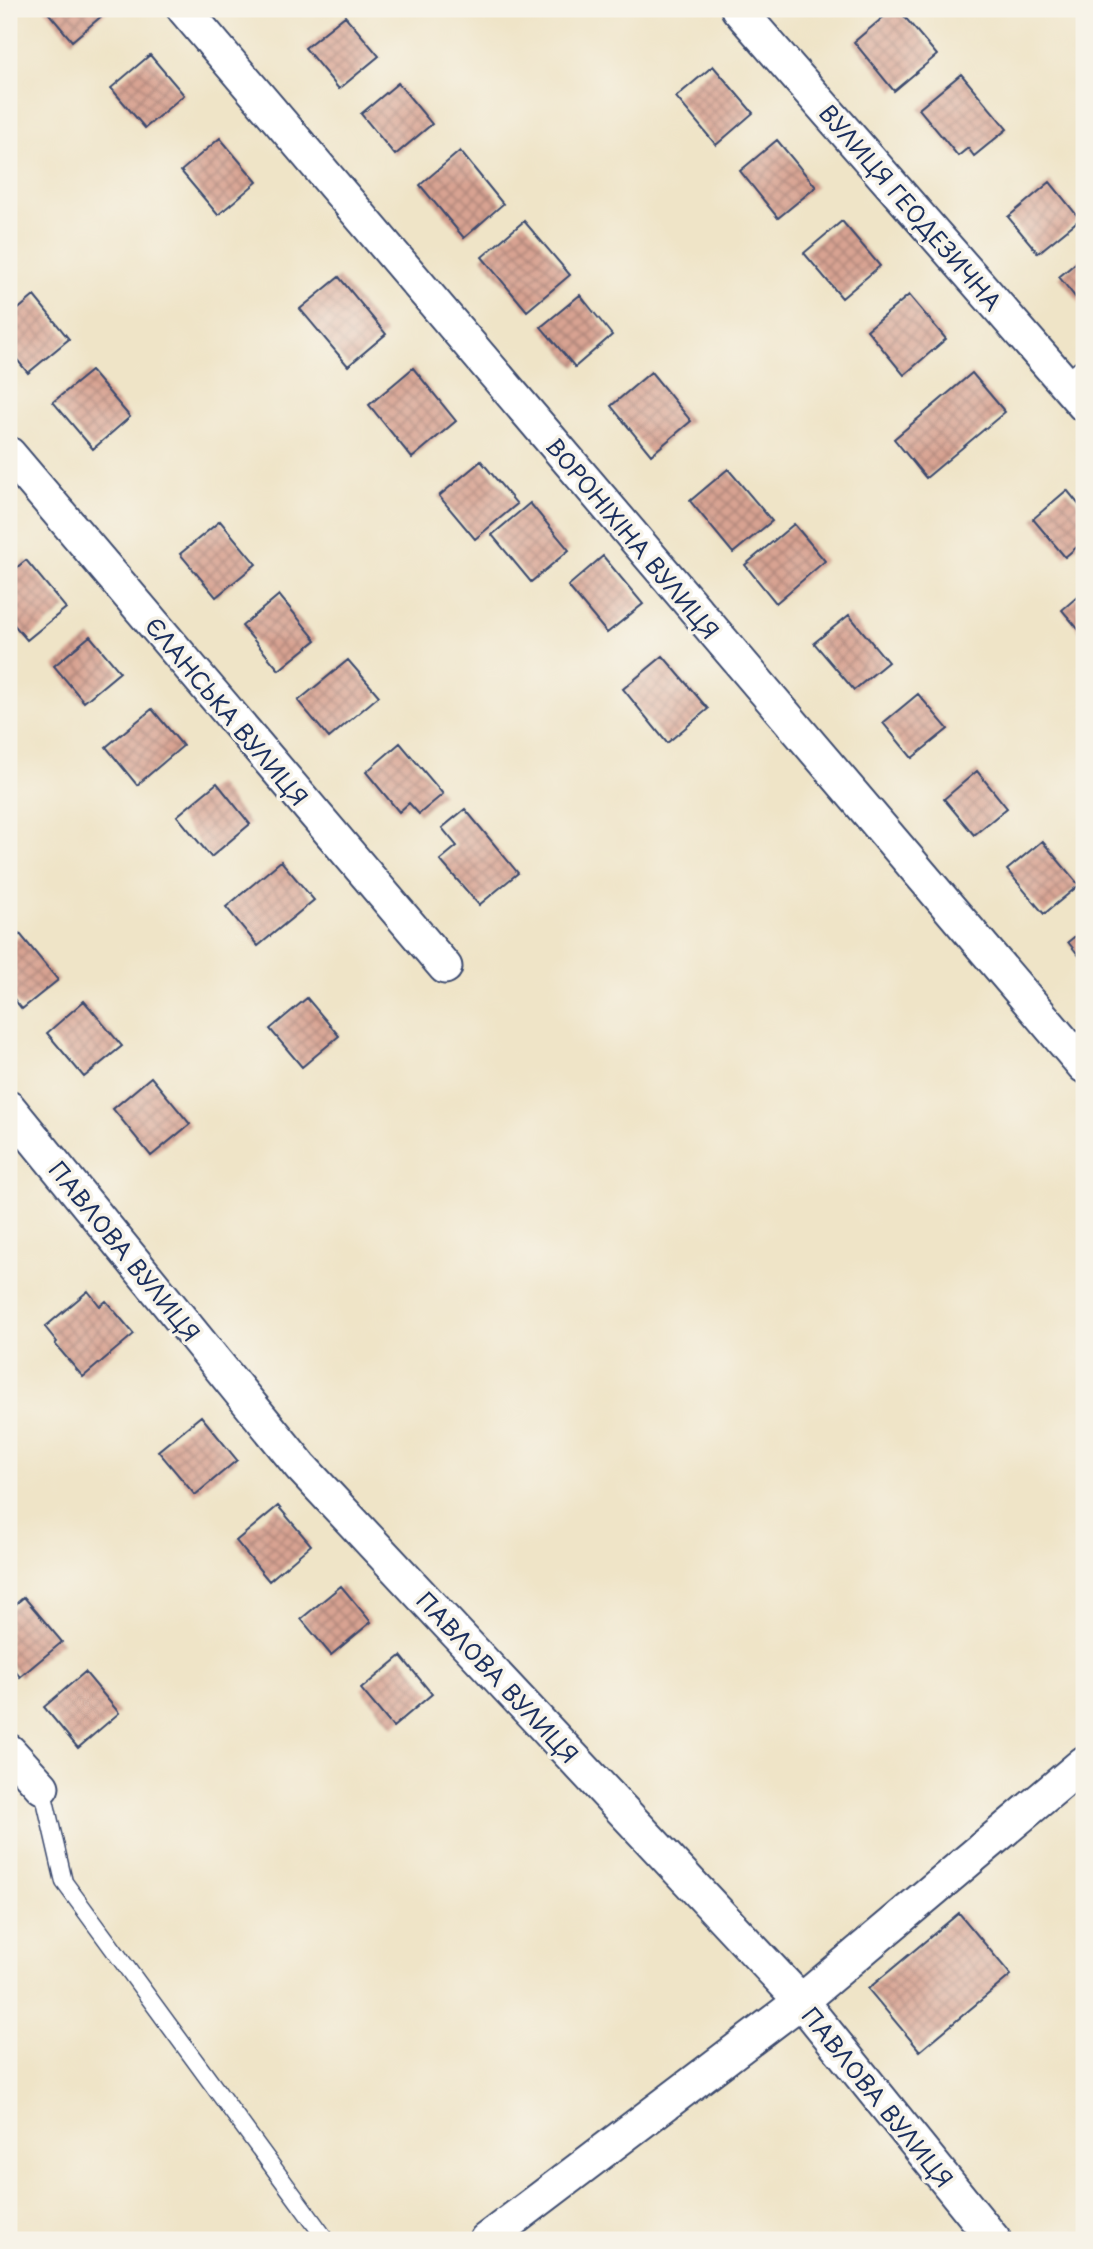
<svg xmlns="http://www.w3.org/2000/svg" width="1093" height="2249" font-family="'Playpen Sans',sans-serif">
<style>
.building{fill:url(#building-cross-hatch)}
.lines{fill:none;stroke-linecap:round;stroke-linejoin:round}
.service-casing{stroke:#3b4a6e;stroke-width:19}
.minor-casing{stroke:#3b4a6e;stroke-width:37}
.service{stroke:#fff;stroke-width:16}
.minor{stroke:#fff;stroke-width:33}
.labels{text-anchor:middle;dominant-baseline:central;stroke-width:7;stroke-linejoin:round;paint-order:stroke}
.street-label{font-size:23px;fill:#1b2f5e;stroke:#f7f3e8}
</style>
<defs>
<pattern id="building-cross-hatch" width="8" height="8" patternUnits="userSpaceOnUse" patternTransform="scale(1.75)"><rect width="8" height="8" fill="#d8a392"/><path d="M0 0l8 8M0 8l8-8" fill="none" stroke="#ae857a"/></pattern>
</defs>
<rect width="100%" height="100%" fill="#f7f3e8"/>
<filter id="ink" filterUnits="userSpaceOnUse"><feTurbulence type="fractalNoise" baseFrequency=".0143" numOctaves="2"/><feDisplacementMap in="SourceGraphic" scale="14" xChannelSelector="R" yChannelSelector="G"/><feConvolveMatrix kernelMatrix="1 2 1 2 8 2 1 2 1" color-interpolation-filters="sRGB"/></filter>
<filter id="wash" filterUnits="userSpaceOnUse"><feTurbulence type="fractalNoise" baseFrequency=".00686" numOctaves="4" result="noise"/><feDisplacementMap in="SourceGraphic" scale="28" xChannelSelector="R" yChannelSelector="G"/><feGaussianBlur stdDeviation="1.57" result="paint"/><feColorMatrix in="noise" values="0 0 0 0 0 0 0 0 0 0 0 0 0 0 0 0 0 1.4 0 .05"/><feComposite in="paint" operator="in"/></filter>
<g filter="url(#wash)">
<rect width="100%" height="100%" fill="#efe4c7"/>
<g id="blocks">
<path class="building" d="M45,9H110L72,41Z
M893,9H898L937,55L894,91L854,42Z
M345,16L379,56L339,89L305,48Z
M150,55L184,95L145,128L111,88Z
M713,66L753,113L716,145L676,97Z
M961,74L1007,129L974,156L968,148L958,156L919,109Z
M398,83L432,124L395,155L361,114Z
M220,138L257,182L218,215L181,171Z
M777,140L816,187L778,218L740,171Z
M460,151L503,204L464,238L420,185Z
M1050,182L1080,219L1038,253L1008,217Z
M524,221L570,275L527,311L482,257Z
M842,221L880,266L842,298L804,253Z
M1084,256V308L1059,277Z
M339,277L386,334L348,366L300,309Z
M580,295L612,335L575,367L541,327Z
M909,295L946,339L904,375L867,330Z
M34,296L69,339L28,373L9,350V317Z
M413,368L456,421L412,458L369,405Z
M91,371L130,417L93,449L53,402Z
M651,372L691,421L651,455L611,406Z
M972,373L1005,412L926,478L894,439Z
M481,461L517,504L475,539L439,496Z
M728,469L772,521L733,553L690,501Z
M1067,490L1084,511V541L1065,557L1033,519Z
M530,503L569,550L531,582L492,535Z
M220,521L256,564L216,597L180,554Z
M794,524L825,561L776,603L745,565Z
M603,556L643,604L607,633L568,586Z
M26,560L66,608L27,640L9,619V574Z
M1084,591V636L1062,610Z
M279,595L316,640L279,670L242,626Z
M849,615L888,662L854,690L814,643Z
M90,636L120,672L84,702L54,666Z
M663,656L708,709L667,743L623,689Z
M348,660L379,696L329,738L298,701Z
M918,694L948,729L912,758L883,723Z
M152,709L183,746L137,785L106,747Z
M400,743L443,794L419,814L409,803L399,812L366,772Z
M977,771L1007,808L974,835L944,799Z
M217,783L250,824L211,857L177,816Z
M465,809L518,873L479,905L440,860L457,846L442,828Z
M1042,841L1079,885L1044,914L1007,870Z
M281,861L314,900L258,946L226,907Z
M1084,929V962L1068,942Z
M20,934L58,980L22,1009L9,993V944Z
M307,998L339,1036L302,1067L270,1029Z
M84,1001L122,1046L84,1077L47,1033Z
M151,1077L190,1124L151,1156L113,1109Z
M88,1291L100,1306L106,1301L134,1334L83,1377L55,1344L57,1342L45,1327Z
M201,1416L237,1460L195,1495L158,1451Z
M278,1506L311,1545L269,1581L236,1541Z
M341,1586L371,1622L331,1655L301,1619Z
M24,1597L62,1642L20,1677L9,1663V1610Z
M401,1656L432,1694L393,1727L361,1689Z
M85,1672L119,1713L78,1748L44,1707Z
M959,1913L1011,1975L920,2051L868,1989Z"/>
</g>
</g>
<g filter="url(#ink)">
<use href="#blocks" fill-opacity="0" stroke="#3b4a6e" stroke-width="2"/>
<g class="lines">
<g class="service-casing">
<path id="service" d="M1065,382L1084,366
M42,1787L64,1882L322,2234L324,2240"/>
</g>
<g class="minor-casing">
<path id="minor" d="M184,9L1084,1066
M738,9L1084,405
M9,454L445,967
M9,1108L301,1467L801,2001L994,2240
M9,1751L42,1787
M486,2240L801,2001L1084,1763"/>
</g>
<use href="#service" class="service"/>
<use href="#minor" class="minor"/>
</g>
</g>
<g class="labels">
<g class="street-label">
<text transform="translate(911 207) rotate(49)">ВУЛИЦЯ ГЕОДЕЗИЧНА</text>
<text transform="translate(633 538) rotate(50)">ВОРОНІХІНА ВУЛИЦЯ</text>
<text transform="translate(227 711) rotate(50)">ЄЛАНСЬКА ВУЛИЦЯ</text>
<text transform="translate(125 1251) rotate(51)">ПАВЛОВА ВУЛИЦЯ</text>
<text transform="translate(498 1677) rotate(47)">ПАВЛОВА ВУЛИЦЯ</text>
<text transform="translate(878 2097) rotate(51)">ПАВЛОВА ВУЛИЦЯ</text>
</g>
</g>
<rect width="1093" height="2249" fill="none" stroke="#f7f3e8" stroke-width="35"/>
</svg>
